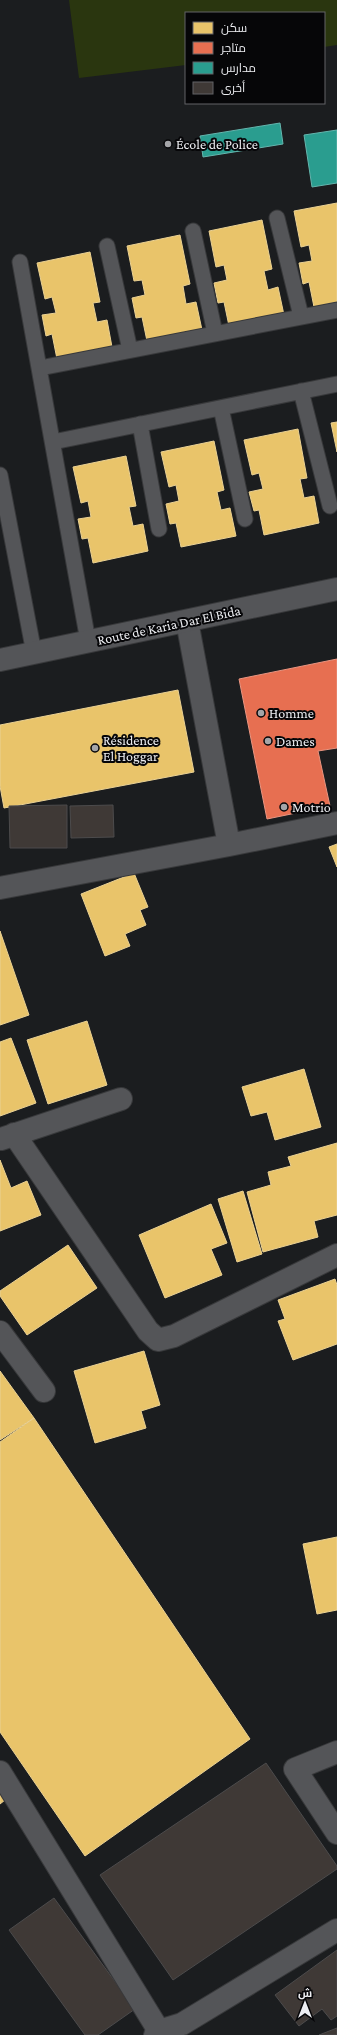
<svg xmlns="http://www.w3.org/2000/svg" width="337" height="2035" font-family="'Crimson Pro',Cairo,serif">
<style>
.green{fill:#2a360f}
.homes{fill:#e9c46a;stroke:#ead193}
.shops{fill:#e76f51;stroke:#e99581}
.schools{fill:#2a9d8f;stroke:#64b5ad}
.building{fill:#3f3936;stroke:#4c4b4c}
.lines{fill:none;stroke-linecap:round;stroke-linejoin:round}
.lane-casing{stroke:#38393b;stroke-width:17}
.street-casing{stroke:#38393b;stroke-width:24}
.secondary-casing{stroke:#38393b;stroke-width:24}
.lane{stroke:#545558;stroke-width:15}
.street{stroke:#545558;stroke-width:22}
.secondary{stroke:#545558;stroke-width:22}
.poi-dot{fill:#a4a5a8;stroke:#060608;stroke-width:1.5}
.labels{text-anchor:middle;dominant-baseline:central;stroke-width:4;stroke-linejoin:round;paint-order:stroke}
.poi-label{font-size:14px;fill:#edeef2;stroke:#060608;text-anchor:start}
.street-label{font-size:14px;fill:#edeef2;stroke:#060608}
</style>
<rect width="100%" height="100%" fill="#1b1d1f"/>
<path class="green" d="M69,0H337V45L324,47V13H186V65L79,78Z"/>
<path class="homes" d="M337,203V302L314,307L309,282L303,284L299,263L312,261L309,245L301,247L294,211Z
M262,220L272,269L264,271L268,290L278,287L284,315L229,326L224,302L218,303L214,283L227,280L224,265L216,267L209,231Z
M180,235L190,284L183,286L186,304L196,302L202,330L147,341L142,317L136,318L132,298L145,295L142,280L134,281L127,246Z
M90,252L100,302L93,303L97,322L107,320L112,347L57,359L52,334L46,336L42,315L56,313L52,297L45,299L37,263Z
M337,422V452L331,423Z
M298,429L307,478L300,479L304,498L314,496L319,523L264,535L259,510L254,511L249,492L263,489L259,473L252,475L244,440Z
M214,441L224,490L217,492L221,510L230,508L236,536L181,547L176,523L170,524L166,504L179,501L176,485L169,487L161,452Z
M126,456L136,506L129,507L133,526L143,524L148,551L93,563L88,538L82,539L78,519L91,517L88,501L81,503L73,467Z
M178,690L194,772L4,808L0,786V725Z
M337,844V867L329,847Z
M134,873L148,907L140,910L146,925L125,934L130,946L105,956L81,894Z
M0,931L29,1015L0,1025Z
M87,1021L107,1085L48,1104L27,1040Z
M11,1038L36,1103L0,1116V1042Z
M304,1069L321,1127L275,1140L267,1112L251,1116L242,1087Z
M337,1143V1215L314,1221L318,1237L263,1252L247,1192L271,1185L268,1172L291,1166L288,1157Z
M0,1160L11,1188L27,1181L41,1215L0,1231Z
M243,1191L262,1254L237,1262L218,1199Z
M211,1204L227,1243L211,1249L222,1275L165,1298L139,1235Z
M68,1245L97,1288L27,1335L0,1296V1291Z
M335,1279L337,1285V1344L293,1360L278,1321L285,1319L278,1300Z
M144,1351L160,1405L141,1411L146,1428L95,1443L74,1371Z
M0,1371L34,1418L0,1440Z
M34,1418L250,1739L85,1856L0,1732V1442Z
M337,1537V1610L317,1614L303,1544Z
M0,1793L5,1800L0,1804Z"/>
<path class="shops" d="M337,659V748L318,751L330,806L267,819L239,679Z"/>
<path class="schools" d="M280,123L283,144L203,157L200,136Z
M337,130V183L312,187L304,135Z"/>
<path class="building" d="M67,805V848H10L9,806Z
M113,805L114,837L71,838L70,806Z
M266,1763L337,1866V1869L173,1980L100,1875Z
M54,1898L135,2009L98,2035H85L9,1930Z
M337,1950V2016L331,2020L322,2009L299,2026L275,1995Z
M337,2028V2035H319Z"/>
<g class="lines">
<g class="lane-casing">
<path id="lane" d="M277,218L301,316
M193,231L215,333
M107,246L130,350
M20,262L88,641
M40,368L337,310
M301,391L330,506
M221,408L245,519
M140,424L159,529
M53,442L337,384
M0,475L34,653"/>
</g>
<g class="street-casing">
<path id="street" d="M187,621L229,845
M0,888L229,845L337,823
M14,1134L148,1331L158,1340L174,1336L337,1255
M1,1139L121,1099
M0,1332L44,1391
M337,1752L295,1769L337,1833
M0,1772L159,2031
M155,2035L159,2031L182,2024L337,1930"/>
</g>
<g class="secondary-casing">
<path id="secondary" d="M0,660L337,589"/>
</g>
<use href="#lane" class="lane"/>
<use href="#street" class="street"/>
<use href="#secondary" class="secondary"/>
</g>
<g class="poi-dot">
<circle cx="168" cy="144" r="4"/>
<circle cx="261" cy="713" r="4"/>
<circle cx="268" cy="741" r="4"/>
<circle cx="95" cy="748" r="4"/>
<circle cx="284" cy="807" r="4"/>
</g>
<g class="labels">
<g class="poi-label">
<text x="176" y="144">École de Police</text>
<text x="269" y="713">Homme</text>
<text x="103" y="740">Résidence<tspan x="103" dy="16">El Hoggar</tspan></text>
<text x="276" y="741">Dames</text>
<text x="292" y="807">Motrio</text>
</g>
<g class="street-label">
<text transform="translate(169 625) rotate(-12)">Route de Karia Dar El Bida</text>
</g>
</g>
<rect x="185" y="12" width="140" height="92" fill="#060608" stroke="#626366"/>
<rect x="193" y="22" width="20" height="12" fill="#e9c46a" stroke="#626366"/>
<text x="221" y="32" font-size="12" fill="#edeef2">سكن</text>
<rect x="193" y="42" width="20" height="12" fill="#e76f51" stroke="#626366"/>
<text x="221" y="52" font-size="12" fill="#edeef2">متاجر</text>
<rect x="193" y="62" width="20" height="12" fill="#2a9d8f" stroke="#626366"/>
<text x="221" y="72" font-size="12" fill="#edeef2">مدارس</text>
<rect x="193" y="82" width="20" height="12" fill="#3f3936" stroke="#626366"/>
<text x="221" y="92" font-size="12" fill="#edeef2">أخرى</text>
<g transform="translate(305 2003)" stroke="#060608" stroke-width="3" paint-order="stroke">
<path d="M0-3L7 15L0 10L-7 15Z" fill="#edeef2"/>
<text y="-6" font-size="11" font-weight="bold" text-anchor="middle" fill="#edeef2">ش</text>
</g>
</svg>
